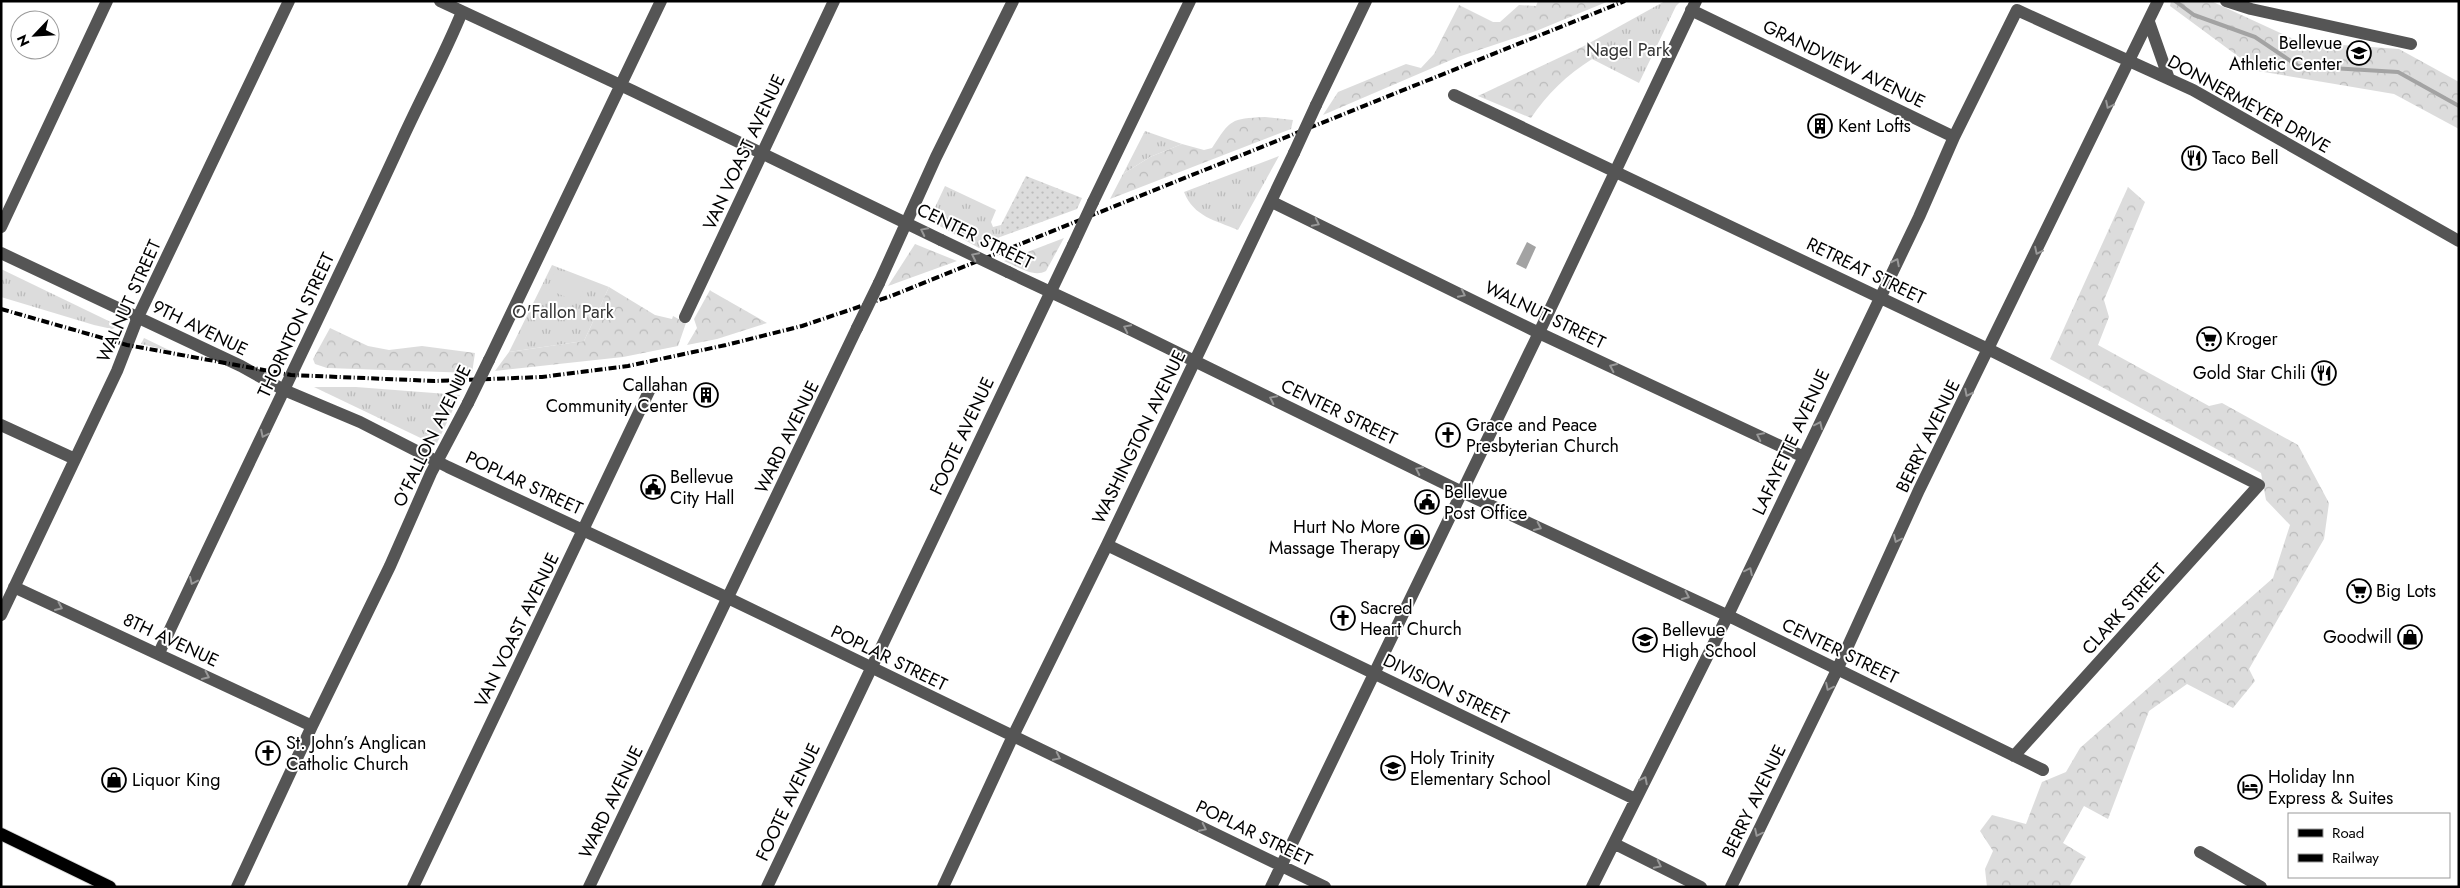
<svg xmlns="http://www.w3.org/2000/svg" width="2460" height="888" font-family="Jost,sans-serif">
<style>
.grass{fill:url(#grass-tufts)}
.forest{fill:url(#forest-crowns)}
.garden{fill:url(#garden-dots)}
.pitch{fill:#dcdcdc}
.water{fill:#a3a3a3}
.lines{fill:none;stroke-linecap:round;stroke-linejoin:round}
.stream{stroke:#a3a3a3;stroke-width:4}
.major-casing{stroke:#dbdbdb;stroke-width:14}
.minor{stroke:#555;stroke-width:12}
.major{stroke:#000;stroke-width:12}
.rail{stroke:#000;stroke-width:4;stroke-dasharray:8 2.5 1 2.5;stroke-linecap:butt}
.minor-bridge{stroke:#555;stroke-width:12}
.oneway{stroke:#999}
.labels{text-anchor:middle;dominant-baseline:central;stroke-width:4;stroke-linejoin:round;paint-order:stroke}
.poi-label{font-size:18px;fill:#000;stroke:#fff;text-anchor:start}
.park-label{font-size:18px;fill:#333;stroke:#fff}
.street-label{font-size:18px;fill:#000;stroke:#fff}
</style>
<defs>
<pattern id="grass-tufts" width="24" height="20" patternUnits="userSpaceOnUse" patternTransform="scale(1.25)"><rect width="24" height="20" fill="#dcdcdc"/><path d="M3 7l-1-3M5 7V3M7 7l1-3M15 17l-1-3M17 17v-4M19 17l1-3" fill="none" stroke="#bbb"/></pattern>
<pattern id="forest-crowns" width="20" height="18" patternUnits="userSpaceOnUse" patternTransform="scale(1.25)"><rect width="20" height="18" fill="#dcdcdc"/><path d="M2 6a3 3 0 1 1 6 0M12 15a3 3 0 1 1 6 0" fill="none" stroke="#bbb"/></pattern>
<pattern id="garden-dots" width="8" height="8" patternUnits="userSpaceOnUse" patternTransform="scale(1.25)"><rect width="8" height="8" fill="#dcdcdc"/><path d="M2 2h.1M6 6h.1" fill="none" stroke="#bbb" stroke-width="1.8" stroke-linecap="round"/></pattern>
</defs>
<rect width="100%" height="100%" fill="#fff"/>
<path class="grass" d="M1665,1H1681L1676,6L1639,83L1592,59L1584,46Z
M1145,131L1182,144L1150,157L1123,174Z
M1279,156L1238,230C1215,220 1194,217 1184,192Z
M945,186L996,210L991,222L993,227L1001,225L1000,237L979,248L929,220Z
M552,265L609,287L584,341L509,352Z
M1,270V269L119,326L112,329L94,325L1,297Z
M144,338L173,352L141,344Z
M314,387H356L460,395L437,443L429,442Z"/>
<path class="forest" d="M1538,1H1609L1536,31L1458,57L1323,115L1338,92L1406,64L1421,68L1434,54L1459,5L1493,22H1500L1519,5L1536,6Z
M2171,1H2211L2300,42L2399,49L2459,82V129L2394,94L2258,71L2170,6Z
M1584,46L1592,59C1567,75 1547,94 1531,118L1478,96Z
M1265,117L1293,120L1291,129L1110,199L1123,174L1150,157L1182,144L1204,150L1212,148C1231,119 1230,119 1265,117Z
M2128,187L2145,202L2104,300L2109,317L2098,345L2209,406L2222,403L2298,445L2329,503L2324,539L2249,669L2255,681L2233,708L2187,684L2149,711L2108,819L2084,806L2063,843L2086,857L2069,887H1987L1985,869L1993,851L1980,831L1992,815L2026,824L2042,782L2066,772L2080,748L2273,578L2290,525L2266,500L2261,473L2050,359Z
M1064,238L1046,271C1033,278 1017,266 1004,261Z
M915,244L957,261L888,286Z
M609,287L655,315L672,319L673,316L686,323L678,346L623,357L495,371L509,352L584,341Z
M710,290L711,291L767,323L717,339L687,345L697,328L694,319Z
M330,328L368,346L389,350L422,346L475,353L472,373L327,368L315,364L313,359Z"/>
<path class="garden" d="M1026,176L1082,198L1077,209L1000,237L1001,225Z"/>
<path class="pitch" d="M556,269L587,282L578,302L547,289Z"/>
<path class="water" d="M1527,242L1536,247L1526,269L1516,264Z"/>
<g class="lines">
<path class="stream" d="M2175,1L2194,15L2255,37L2298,66L2398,72L2459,106"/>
<g class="major-casing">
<path id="major" d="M1,834L110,887"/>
</g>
<path class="minor" d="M440,1L633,91L941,240
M2226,1L2251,9L2411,44
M1691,10L1954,137
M2149,22L2169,79
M1454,95L1990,350L2259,485L2014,756
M1316,105L1366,1
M1093,202L1190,1
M1272,202L1539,333L1804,457
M1,227L107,1
M1,253L241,366L284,390L360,422L448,467L728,598L1325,887
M1008,272L1121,325L1462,492L1735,619L2043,770
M879,283L936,157L1013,1
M685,317L834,1
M489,360L661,1
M1,425L75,459
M1107,545L1635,799
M14,587L312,726
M1,615L117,371L138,317L289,1
M159,653C239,482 322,313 401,142C421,98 444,56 462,12
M1615,844L1701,887
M2200,852L2261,887
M237,887L312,726L390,566L431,473L468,403
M413,887L651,387
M589,887L857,328
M767,887L1073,245
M943,887L1013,736L1107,545L1294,153
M1271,887L1535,341L1696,1
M1592,887L1728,615L1919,217L1954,137L2017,10L2193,90L2459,241
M1731,887L1837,670L1919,490L2158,1"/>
<use href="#major" class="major"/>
<path class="rail" d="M1,309L127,345L291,375L435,381L542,377L628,366L726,345L802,326L891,296L1625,1"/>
<path class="minor-bridge" d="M1294,153L1316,105
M941,240L1008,272
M1073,245L1093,202
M857,328L879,283
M468,403L489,360"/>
</g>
<defs><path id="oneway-chevron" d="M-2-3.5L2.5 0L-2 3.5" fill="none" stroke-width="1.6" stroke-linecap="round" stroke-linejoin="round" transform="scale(1.25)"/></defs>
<g class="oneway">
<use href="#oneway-chevron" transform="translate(2109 105) rotate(116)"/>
<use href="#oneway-chevron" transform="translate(1316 223) rotate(26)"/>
<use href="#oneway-chevron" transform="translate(924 231) rotate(-154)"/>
<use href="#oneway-chevron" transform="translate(2038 251) rotate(116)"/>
<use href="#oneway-chevron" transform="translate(975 256) rotate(-154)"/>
<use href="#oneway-chevron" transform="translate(1896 262) rotate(-63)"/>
<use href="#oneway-chevron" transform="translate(1462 294) rotate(26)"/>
<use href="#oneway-chevron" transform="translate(1127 328) rotate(-154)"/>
<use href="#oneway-chevron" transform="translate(1613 367) rotate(-155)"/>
<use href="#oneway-chevron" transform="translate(1968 393) rotate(117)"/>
<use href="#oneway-chevron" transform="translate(1273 399) rotate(-154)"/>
<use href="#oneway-chevron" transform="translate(1819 425) rotate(-65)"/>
<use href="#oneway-chevron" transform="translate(264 434) rotate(116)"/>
<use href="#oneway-chevron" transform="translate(1760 436) rotate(-154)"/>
<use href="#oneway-chevron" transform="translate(1419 470) rotate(-154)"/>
<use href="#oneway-chevron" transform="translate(1538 527) rotate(25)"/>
<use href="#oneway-chevron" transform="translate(1897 539) rotate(115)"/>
<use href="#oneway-chevron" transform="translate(1749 571) rotate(-64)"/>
<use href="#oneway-chevron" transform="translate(193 581) rotate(115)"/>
<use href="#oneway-chevron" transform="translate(1686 596) rotate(25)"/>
<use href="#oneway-chevron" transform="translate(59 607) rotate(24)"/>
<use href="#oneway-chevron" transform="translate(206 676) rotate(25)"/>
<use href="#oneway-chevron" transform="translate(1829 687) rotate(116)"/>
<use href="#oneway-chevron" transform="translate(1057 757) rotate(26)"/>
<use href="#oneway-chevron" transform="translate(1644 780) rotate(-63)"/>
<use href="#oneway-chevron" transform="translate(1203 828) rotate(26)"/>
<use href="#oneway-chevron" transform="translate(1758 833) rotate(116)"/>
<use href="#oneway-chevron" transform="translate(1658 865) rotate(26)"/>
</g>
<defs>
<g id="school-ring" transform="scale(1.25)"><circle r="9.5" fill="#fff" stroke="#000" stroke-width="1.5"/><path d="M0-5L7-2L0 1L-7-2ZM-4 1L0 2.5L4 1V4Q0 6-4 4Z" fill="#000"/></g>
<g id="building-ring" transform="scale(1.25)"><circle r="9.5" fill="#fff" stroke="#000" stroke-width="1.5"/><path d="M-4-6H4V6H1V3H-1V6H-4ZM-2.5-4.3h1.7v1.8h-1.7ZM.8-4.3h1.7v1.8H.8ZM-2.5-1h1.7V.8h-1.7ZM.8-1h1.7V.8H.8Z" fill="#000"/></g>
<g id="restaurant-ring" transform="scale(1.25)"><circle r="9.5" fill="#fff" stroke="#000" stroke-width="1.5"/><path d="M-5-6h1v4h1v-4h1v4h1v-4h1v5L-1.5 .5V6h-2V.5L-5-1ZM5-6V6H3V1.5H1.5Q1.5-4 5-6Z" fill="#000"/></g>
<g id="supermarket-ring" transform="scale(1.25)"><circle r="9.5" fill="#fff" stroke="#000" stroke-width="1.5"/><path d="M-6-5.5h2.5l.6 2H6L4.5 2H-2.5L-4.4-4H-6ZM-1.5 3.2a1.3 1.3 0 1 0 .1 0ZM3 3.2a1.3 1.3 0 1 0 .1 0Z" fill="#000"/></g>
<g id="church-ring" transform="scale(1.25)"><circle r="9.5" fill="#fff" stroke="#000" stroke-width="1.5"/><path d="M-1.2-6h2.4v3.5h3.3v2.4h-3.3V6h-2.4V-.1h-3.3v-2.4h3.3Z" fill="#000"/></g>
<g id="civic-ring" transform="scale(1.25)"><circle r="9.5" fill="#fff" stroke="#000" stroke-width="1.5"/><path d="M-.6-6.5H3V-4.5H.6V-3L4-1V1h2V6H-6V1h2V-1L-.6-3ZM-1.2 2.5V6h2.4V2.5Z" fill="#000"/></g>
<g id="shop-ring" transform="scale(1.25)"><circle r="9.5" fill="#fff" stroke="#000" stroke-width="1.5"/><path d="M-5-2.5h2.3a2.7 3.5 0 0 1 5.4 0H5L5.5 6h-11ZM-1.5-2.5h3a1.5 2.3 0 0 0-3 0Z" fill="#000"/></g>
<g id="hotel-ring" transform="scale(1.25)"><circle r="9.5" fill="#fff" stroke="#000" stroke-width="1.5"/><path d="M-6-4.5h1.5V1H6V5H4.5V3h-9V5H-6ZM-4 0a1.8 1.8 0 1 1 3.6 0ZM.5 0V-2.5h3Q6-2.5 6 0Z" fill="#000"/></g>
</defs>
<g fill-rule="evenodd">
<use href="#school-ring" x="2359" y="53"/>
<use href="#building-ring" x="1820" y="126"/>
<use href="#restaurant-ring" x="2194" y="158"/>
<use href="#supermarket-ring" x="2209" y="339"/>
<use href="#restaurant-ring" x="2324" y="373"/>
<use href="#building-ring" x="706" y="395"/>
<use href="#church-ring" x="1448" y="435"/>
<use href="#civic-ring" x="653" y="487"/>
<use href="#civic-ring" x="1427" y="502"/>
<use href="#shop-ring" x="1417" y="537"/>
<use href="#supermarket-ring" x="2359" y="591"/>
<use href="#church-ring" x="1343" y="618"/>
<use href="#shop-ring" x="2410" y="637"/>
<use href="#school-ring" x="1645" y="640"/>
<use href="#church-ring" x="268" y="753"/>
<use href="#school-ring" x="1393" y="768"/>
<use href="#shop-ring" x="114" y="780"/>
<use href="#hotel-ring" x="2250" y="787"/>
</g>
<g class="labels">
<g class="poi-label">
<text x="2342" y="43" text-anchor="end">Bellevue<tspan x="2342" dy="21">Athletic Center</tspan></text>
<text x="1838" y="126">Kent Lofts</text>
<text x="2212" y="158">Taco Bell</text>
<text x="2226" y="339">Kroger</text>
<text x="2306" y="373" text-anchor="end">Gold Star Chili</text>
<text x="688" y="385" text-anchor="end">Callahan<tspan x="688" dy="21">Community Center</tspan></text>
<text x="1466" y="425">Grace and Peace<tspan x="1466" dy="21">Presbyterian Church</tspan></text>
<text x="670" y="477">Bellevue<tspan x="670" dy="21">City Hall</tspan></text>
<text x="1444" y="492">Bellevue<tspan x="1444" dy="21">Post Office</tspan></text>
<text x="1400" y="527" text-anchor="end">Hurt No More<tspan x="1400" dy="21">Massage Therapy</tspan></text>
<text x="2376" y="591">Big Lots</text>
<text x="1360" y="608">Sacred<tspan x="1360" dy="21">Heart Church</tspan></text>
<text x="1662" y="630">Bellevue<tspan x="1662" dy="21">High School</tspan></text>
<text x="2392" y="637" text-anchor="end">Goodwill</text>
<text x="286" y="743">St. John’s Anglican<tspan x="286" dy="21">Catholic Church</tspan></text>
<text x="1410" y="758">Holy Trinity<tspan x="1410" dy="21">Elementary School</tspan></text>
<text x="2268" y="777">Holiday Inn<tspan x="2268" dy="21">Express &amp; Suites</tspan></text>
<text x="132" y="780">Liquor King</text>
</g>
<g class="park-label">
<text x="1628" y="50">Nagel Park</text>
<text x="563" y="312">O'Fallon Park</text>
</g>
<g class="street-label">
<text transform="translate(1844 64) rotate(26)">GRANDVIEW AVENUE</text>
<text transform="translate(2249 104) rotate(29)">DONNERMEYER DRIVE</text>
<text transform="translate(744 152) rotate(-65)">VAN VOAST AVENUE</text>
<text transform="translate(975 236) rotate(26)">CENTER STREET</text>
<text transform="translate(1866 271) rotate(26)">RETREAT STREET</text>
<text transform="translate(129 301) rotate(-66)">WALNUT STREET</text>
<text transform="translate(1545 315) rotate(26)">WALNUT STREET</text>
<text transform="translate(296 325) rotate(-65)">THORNTON STREET</text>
<text transform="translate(200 328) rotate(26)">9TH AVENUE</text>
<text transform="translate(1339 412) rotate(26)">CENTER STREET</text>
<text transform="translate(432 436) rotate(-64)">O’FALLON AVENUE</text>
<text transform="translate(962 436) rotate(-65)">FOOTE AVENUE</text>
<text transform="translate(1928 436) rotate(-64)">BERRY AVENUE</text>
<text transform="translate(787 437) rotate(-64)">WARD AVENUE</text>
<text transform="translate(1139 437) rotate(-64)">WASHINGTON AVENUE</text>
<text transform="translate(1791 442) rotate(-65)">LAFAYETTE AVENUE</text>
<text transform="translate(524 483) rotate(25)">POPLAR STREET</text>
<text transform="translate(2124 609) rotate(-48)">CLARK STREET</text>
<text transform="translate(517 630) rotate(-64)">VAN VOAST AVENUE</text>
<text transform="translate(171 640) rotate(25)">8TH AVENUE</text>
<text transform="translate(1840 651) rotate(26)">CENTER STREET</text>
<text transform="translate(889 658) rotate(26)">POPLAR STREET</text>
<text transform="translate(1446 689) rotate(26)">DIVISION STREET</text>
<text transform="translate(1754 801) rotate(-64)">BERRY AVENUE</text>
<text transform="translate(611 802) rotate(-64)">WARD AVENUE</text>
<text transform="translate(788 802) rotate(-65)">FOOTE AVENUE</text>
<text transform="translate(1254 833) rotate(26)">POPLAR STREET</text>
</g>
</g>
<rect width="2460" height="888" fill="none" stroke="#000000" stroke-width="5"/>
<rect x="2288" y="813" width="162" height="65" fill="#ffffff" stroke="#999999"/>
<rect x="2298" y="829" width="25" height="8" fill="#000000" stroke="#999999"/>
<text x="2332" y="838" font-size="15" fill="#000000">Road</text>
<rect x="2298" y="854" width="25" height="8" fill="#000000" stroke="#999999"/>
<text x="2332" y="863" font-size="15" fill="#000000">Railway</text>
<g transform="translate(35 35) rotate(245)"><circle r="24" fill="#ffffff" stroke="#999999"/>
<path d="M0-4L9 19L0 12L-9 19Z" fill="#000000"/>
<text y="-8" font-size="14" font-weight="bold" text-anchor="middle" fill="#000000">N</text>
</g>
</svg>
